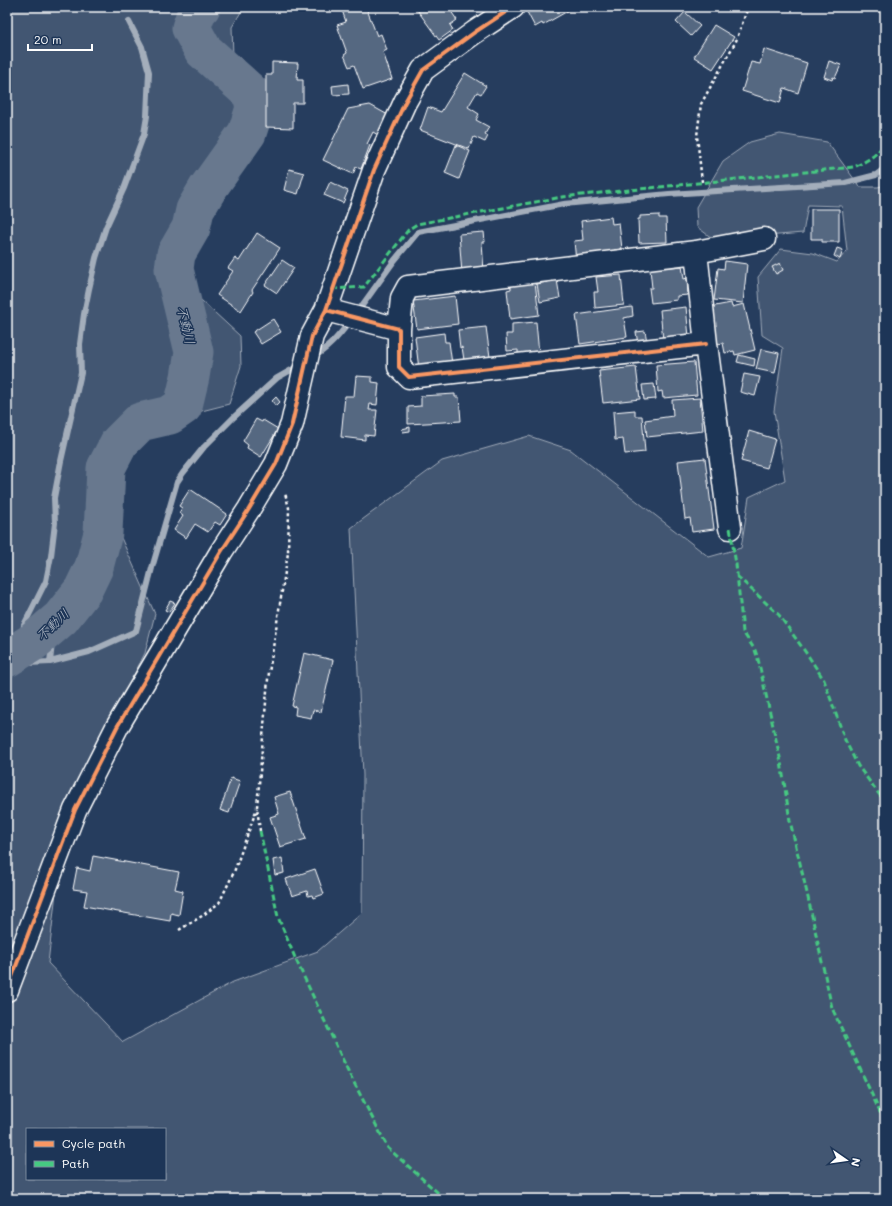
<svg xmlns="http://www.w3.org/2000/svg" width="892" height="1206" font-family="Mali,'Klee One',sans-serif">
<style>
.green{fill:#425672;stroke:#a0aab8;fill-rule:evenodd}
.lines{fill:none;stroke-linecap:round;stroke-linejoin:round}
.stream{stroke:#a4aebb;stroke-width:6}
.river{stroke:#67788e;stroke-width:39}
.building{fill:#556781;stroke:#fff}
.minor-casing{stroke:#fff;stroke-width:25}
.path{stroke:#fff;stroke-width:2.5;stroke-dasharray:3 3;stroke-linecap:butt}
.minor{stroke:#1d3557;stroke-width:22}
.quiet{stroke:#46c982;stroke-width:3;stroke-dasharray:6 3;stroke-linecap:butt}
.cycleway-casing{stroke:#1d3557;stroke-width:6}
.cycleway{stroke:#f99763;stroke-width:4}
.labels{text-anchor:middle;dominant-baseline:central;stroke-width:3;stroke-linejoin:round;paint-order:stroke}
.water-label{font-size:13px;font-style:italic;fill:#bbc2cc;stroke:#1d3557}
</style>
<rect width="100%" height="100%" fill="#263d5e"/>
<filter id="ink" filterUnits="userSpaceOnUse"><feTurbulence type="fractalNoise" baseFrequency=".025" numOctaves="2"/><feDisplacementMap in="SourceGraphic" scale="8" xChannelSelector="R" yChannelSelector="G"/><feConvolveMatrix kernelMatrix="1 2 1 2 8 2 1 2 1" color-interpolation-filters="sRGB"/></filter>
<g filter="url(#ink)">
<path class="green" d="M7,7H244L232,27L233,56L253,79L254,133L217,204L175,253L188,288L240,336L241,366L229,404L190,414L153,428L128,455L112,508L118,531L155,614L145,653L101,740L60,857L48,963L123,1042L233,982L318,951L362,913L363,775L351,528L442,461L529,436L571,450L709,557L741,548L749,497L785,480L774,411L783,348L762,335L758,277L781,249L813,253L837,262L847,251L842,206L808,205L803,233L754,237L712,238L697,227L696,207L723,161L750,142L780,134L827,142L860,187H878L885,185V1199H7ZM27,1129H165V1179H27Z"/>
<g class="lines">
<path class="stream" d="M129,22L142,47L149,72L147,116L144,134L124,188L106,227L96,258L89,289L84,314L80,344L81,373L61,461L54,498L55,523L51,556L46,581L24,625L21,646L28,663L50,662L89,652L136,631L152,568L177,482L183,473L204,447L234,417L277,378L300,365
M356,314L394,261L418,232L564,204L669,194L845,183L876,175L885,168
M313,357C328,349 340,335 350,321
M50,662L54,625"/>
<path class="river" d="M7,658L33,642L61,618L83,590L94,567L103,533L106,468L119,443L140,422L170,415L183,406L190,377L194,352L174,269L176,254L191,228L195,210L208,188L247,133L255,108L252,94L203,50L191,28L197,11L201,7"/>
</g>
<path class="building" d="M341,7H366L377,36L381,34L387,50L383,52L392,79L363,89L354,65L349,67L344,55L347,53L337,25L346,22Z
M415,7H448L457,20L450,25L453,30L439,40Z
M532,7H572L573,8L543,25L542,23L535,27L527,12L533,9Z
M685,12L700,26L691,36L676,22Z
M714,25L734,37L713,69L694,57Z
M764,49L807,63L798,93L784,88L780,103L742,91L751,62L760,64Z
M829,61L841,65L835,78L833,77L832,80L824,77Z
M272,62L298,63L297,80H303V103H293V128L266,127V75H272Z
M465,73L486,86L481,94L477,92L468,107L479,114L476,120L489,127L485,134L488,136L485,142L474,137L469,149L420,130L428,107L441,112Z
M348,84L349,94L333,95L332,86Z
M370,105L388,115L378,135L373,132L367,144L370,145L361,169L356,167L353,174L323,160L348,109Z
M456,145L470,151L459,179L445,173Z
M289,169L304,173L298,194L284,190Z
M330,182L348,191L343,203L324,195Z
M811,209H839V242H822V239H811Z
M659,215V218H666L667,242L639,243L638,219H640V216Z
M611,217L612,224L619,223L622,249L614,250L615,256L576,261L574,241L583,240L581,221Z
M484,232L485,242H482L484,272L462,274L459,234Z
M257,233L280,248L252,290L253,292L241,311L217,295L233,271L228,268L235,258L239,261Z
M837,248L843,250L840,259L834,256Z
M282,260L294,268L277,293L265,285Z
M725,261L747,264L743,303L714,300L718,268L724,269Z
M780,263L783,270L776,274L772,267Z
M682,266L684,279L687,278L688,295L677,296V300L651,303L649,288H652L650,269Z
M621,275L624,305L595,308L594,292H598L596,277Z
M557,280L560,298L540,302L537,284Z
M535,282L539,315L510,319L507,290L511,289V285Z
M455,296L458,324L417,329L413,301Z
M731,303L732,307L744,304L755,350L735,355L734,351L725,353L723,343L718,344L710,307Z
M632,307L633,316L624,318L627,337L580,344L576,315Z
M686,307L689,337L663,340L660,310Z
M273,319L281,332L261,344L253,332Z
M536,322L539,354L518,356V350L507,351L506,334H512V324Z
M486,327L490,357L464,360L462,347L460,348L458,330Z
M645,331L647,342L638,344L636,332Z
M444,333L445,342H449L452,364L419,369L415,337Z
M761,349L779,353L775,373L756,369Z
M739,355L755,359L754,366L737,362Z
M694,362L697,395L663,398L662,391L658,392L656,365Z
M636,367L640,399L603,403L599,371Z
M744,374L760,377L755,396L740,392Z
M356,376L372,377V382L379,383L377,405L370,404L369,410H377L374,436L365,435V440L341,437L345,396H354Z
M654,384L656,399L644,400L642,385Z
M455,394V397H459L461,421L408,424V407L421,406V396Z
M276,397L280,402L276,406L272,401Z
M700,398L703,431L647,437L645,420L673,416L672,400Z
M635,410V416H642L645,452L625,454L623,439L615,440L613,412Z
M256,419L262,422L263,420L278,429L261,457L247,448L248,445L243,441Z
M410,427V431L403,432L402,429Z
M749,431L775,439L767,468L741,461Z
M705,458L714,529L692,532L690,518L685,519L678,461Z
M190,489L227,514L220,525L215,522L208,532L195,524L186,538L174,530L183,516L179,513L182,508L179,506Z
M170,601L175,603L169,612L165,610Z
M304,653L333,660L321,712L313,710L311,718L295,715L296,707L292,706Z
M231,778L240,781L229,813L220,810Z
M290,792L306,839L280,847L270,817L279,814L274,797Z
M93,856L179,872L175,889L183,891L179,915L171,913L170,921L84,906L87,891L73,889L77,868L90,871Z
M282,858L284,873L275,875L273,860Z
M315,869L324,894L313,898L312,895L308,896L307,891L292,896L286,879Z"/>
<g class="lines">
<g class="minor-casing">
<path id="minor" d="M326,310L399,329V367L409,377L706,344
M399,329L402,298L408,287L696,252
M730,528L706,344L696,252L764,239
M7,990L75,810L117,727L221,552L249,509L276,464L292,424L312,336L326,310L374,170L405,102L423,70L475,32L513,7"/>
</g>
<path class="path" d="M702,182L697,136L701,104L736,41L748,7
M260,831L257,807L268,679L288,553L289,508L285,493
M179,930L202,916L219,903L234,872L257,808"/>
<use href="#minor" class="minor"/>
<path class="quiet" d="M332,289L364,287L409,229L417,224L562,197L854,167C867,161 878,155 885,142
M730,528L736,564L743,632L755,650L758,659L781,762L790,821L807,893L832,1008L885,1123
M737,576L779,615L809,657L824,680L845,740L858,766L885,802
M260,831L278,917L296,960L350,1075L388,1148L445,1199"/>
<g class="cycleway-casing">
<path id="cycleway" d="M326,310L399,329V367L409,377L706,344
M7,990L75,810L117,727L221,552L249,509L276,464L292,424L312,336L326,310L374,170L405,102L423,70L475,32L513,7"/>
</g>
<use href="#cycleway" class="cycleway"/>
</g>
</g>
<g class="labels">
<g class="water-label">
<text transform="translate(187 325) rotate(77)">不動川</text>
<text transform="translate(52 624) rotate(-43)">不動川</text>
</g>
</g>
<rect width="892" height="1206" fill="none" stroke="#1d3557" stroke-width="24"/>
<rect x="12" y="12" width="868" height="1182" fill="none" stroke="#fff" stroke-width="1.5" filter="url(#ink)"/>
<rect x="26" y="1128" width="140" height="52" fill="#1d3557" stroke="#77869a"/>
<rect x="34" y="1141" width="20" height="6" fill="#f99763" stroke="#77869a"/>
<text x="62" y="1148" font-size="12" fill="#ffffff">Cycle path</text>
<rect x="34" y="1161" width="20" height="6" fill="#46c982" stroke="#77869a"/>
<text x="62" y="1168" font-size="12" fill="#ffffff">Path</text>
<g transform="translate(846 1160) rotate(103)" stroke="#1d3557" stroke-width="3" paint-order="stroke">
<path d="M0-3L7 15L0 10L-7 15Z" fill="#ffffff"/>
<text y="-6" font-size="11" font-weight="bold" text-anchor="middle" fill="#ffffff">N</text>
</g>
<path d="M28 44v6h64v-6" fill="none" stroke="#ffffff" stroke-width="2"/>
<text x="34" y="44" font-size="12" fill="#ffffff" stroke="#1d3557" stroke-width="3" paint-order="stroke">20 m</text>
</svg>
